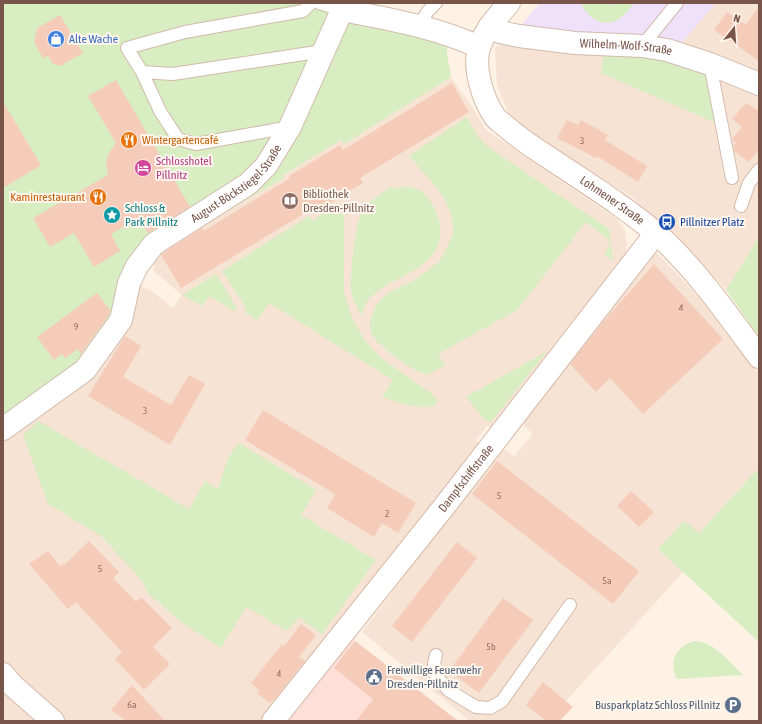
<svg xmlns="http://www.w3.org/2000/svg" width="762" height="724" font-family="'Asap Condensed',sans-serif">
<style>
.residential{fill:#f6e3d3}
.commercial{fill:#ffe0d8}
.education{fill:#efe1fa}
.green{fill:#d8edc2}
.building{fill:#f5ccba}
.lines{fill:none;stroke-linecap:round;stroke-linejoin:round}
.lane-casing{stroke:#d3baac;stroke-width:14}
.street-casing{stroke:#d3baac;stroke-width:24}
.secondary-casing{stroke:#d6b9aa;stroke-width:24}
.lane{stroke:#fff;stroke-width:12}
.street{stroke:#fff;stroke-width:22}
.secondary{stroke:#fff;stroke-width:22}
.labels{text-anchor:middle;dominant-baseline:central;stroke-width:4;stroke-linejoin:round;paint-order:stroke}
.number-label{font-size:10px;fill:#987264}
.shop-label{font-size:12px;fill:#366cbe;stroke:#fff6ed;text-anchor:start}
.street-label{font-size:12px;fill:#795448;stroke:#fff6ed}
.food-label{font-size:12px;fill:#c56008;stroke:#fff6ed;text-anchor:start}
.hotel-label{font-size:12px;fill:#b23c85;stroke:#fff6ed;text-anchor:start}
.education-label{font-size:12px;fill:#785e54;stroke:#fff6ed;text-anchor:start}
.culture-label{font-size:12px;fill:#0d838f;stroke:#fff6ed;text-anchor:start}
.transit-label{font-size:12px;fill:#164399;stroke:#fff6ed;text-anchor:start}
.service-label{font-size:12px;fill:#4e5e75;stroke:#fff6ed;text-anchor:start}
</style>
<rect width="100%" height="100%" fill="#fef2e5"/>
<path class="residential" d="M716,3H759V237L726,290L679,239L631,196L553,149L528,132L508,112L497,85L495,48L502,44L523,25L534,30L679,45Z
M451,77L473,108L486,130L617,219L625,231L627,245L624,260L492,428L487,426L476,440L479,444L262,721H3V440L140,286L152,291L173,308L182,295L154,271V263L159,251L283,178V175L341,140L344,144Z
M656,252L697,295L730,335L759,374V470L753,474L699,533L658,549L684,571L548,721H470L362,632L462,499L504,449L514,456L533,434L519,421Z"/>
<path class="commercial" d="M352,638L458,721H283Z"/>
<path class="education" d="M540,3H716L679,46L534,30L523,25V23Z"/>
<path class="green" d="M3,3H346L447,32V54L451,77L344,144L341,140L283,175L284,178L159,251L139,278L132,316L3,440Z
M581,3H610L613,6L616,3H634C630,8 625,15 619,19C603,29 587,18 581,3Z
M604,51H624L708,71L718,124L601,73Z
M467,117L478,137L488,147L609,229L613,260L604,254L610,246L609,240L586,222L517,310L438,354L445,365L427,375C411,370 395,357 382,346C378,342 372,337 371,332C367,319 377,301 387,294C394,289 403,286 411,282C418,278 435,266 440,260C443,256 445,251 447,247C450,242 453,235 453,230C454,200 427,177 409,156Z
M404,186C421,188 426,193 434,208C443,223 443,243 431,256C426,263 416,269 409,273C398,280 383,285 373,295C366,301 364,308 361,316C358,308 351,298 351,290C350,274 355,220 364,208C371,199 382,193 391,187L398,189Z
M336,205L344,217V292L352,318L366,342L381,358L432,394L437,400L436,405C419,411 398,402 382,397L393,380L269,303L257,320L245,313L246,308L222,271L309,216L312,221Z
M759,237V337L726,290Z
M216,274L237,308L234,311L209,296L202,306L182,295Z
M547,351L491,422L484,419L466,397Z
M38,421L189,509L205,481L218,489L228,458L239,443L316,490L301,515L376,560L322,634L299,617L287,631L246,607L221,648L181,622L148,593L141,579L101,536L48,504L23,435Z
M759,470V642L658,549L684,521L699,533L753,474Z
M694,641C714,641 729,662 743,675L677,679C668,663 676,646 694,641Z"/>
<path class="building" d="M759,6V61L714,30L727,12L746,25Z
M60,15L83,53L60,66L53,64L48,56L43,58L34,42L37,28Z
M116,80L190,207L148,233L138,218L111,234L120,251L94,267L74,233L50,247L33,218L108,175L106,161L109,153L116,143L88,96Z
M452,83L469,112L360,178L363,183L312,214L310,210L181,288L161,255L163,253L202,228L204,231L290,178L289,176L340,145L343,150Z
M3,102L41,165L3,188Z
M746,103L757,110L759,108V150L749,162L734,151L733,146L736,143L732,139L742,127L732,119Z
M567,120L578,125L581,120L608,135L605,140L647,166L638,182L597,156L596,158L557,138Z
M654,264L723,339L643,414L610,378L596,392L570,364L602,323Z
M97,293L110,310L109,315L81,354L78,349L65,358L62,354L54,360L37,337Z
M125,336L141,346L123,377L171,405L189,375L205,384L170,445L88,396Z
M263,410L416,503L398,533L382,523L374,537L327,508L335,494L245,440Z
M497,461L639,571L613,604L472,494Z
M631,491L654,512L639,527L617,506Z
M89,541L119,572L113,578L136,602L141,597L172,628L153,647L170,664L144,690L115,659L122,652L76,602L68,609L29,564L48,551L60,566L63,564L64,565Z
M457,542L477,558L412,642L392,626Z
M503,598L533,620L479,693L449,671Z
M301,624L316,635L299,657L305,661L273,701L272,700L270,703L257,693L259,690L251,683L282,644L284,646Z
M355,641L458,721H356L373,699L334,668Z
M543,682L573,707L560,721H546L526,705Z
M132,685L165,721H126L111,710Z"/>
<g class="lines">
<g class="lane-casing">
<path id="lane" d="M311,3L303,11L185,32L127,48L142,72L173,74L323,51
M319,3L342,10
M419,25L428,11L436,3
M642,46L677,3
M710,64L732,178
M142,72L160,111L178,139L196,144L290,127
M741,206L749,183L759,170
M436,655L434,664L435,674L448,690L476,707L490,708L502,701L570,605"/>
</g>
<g class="street-casing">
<g id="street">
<path id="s1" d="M489,27L500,32L519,36L575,43L642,46L667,50L710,64L759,84"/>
<path id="s2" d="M3,429L85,370L121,320L129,283L137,266L154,244L248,184L266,166L290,127L342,10C389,19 436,27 479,47"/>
<path d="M3,674L12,685L53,721"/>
</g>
</g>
<g class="secondary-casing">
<g id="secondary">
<path id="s3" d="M509,3C497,17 485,30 479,48C473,68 483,100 495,117C497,120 501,122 504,125C518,137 532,147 548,157C585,182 623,205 657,234C696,269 728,315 759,357"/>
<path id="s4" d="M273,721L443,508L656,233"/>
</g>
</g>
<use href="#lane" class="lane"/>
<use href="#street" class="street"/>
<use href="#secondary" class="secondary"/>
</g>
<defs>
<g id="shop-disc" transform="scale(0.9)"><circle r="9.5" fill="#3f7fe0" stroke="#fff6ed"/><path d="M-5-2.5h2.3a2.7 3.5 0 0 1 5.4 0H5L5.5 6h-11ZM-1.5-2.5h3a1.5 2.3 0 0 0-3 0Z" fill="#fff"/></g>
<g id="restaurant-disc" transform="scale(0.9)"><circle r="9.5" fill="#e8710a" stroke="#fff6ed"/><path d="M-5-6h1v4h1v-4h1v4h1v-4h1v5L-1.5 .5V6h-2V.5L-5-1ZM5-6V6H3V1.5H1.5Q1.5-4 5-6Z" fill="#fff"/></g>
<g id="hotel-disc" transform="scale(0.9)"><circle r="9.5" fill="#d1479c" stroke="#fff6ed"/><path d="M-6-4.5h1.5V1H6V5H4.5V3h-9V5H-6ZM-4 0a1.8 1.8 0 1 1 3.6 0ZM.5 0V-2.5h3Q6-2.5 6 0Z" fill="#fff"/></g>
<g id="library-disc" transform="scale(0.9)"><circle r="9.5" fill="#8d6e63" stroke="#fff6ed"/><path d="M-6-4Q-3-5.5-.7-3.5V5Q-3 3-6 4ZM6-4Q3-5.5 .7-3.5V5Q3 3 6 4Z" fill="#fff"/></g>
<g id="sight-disc" transform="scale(0.9)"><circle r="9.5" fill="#0f9aa8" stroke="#fff6ed"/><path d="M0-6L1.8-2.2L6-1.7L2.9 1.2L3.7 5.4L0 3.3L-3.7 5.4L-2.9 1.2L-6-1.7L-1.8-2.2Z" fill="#fff"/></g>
<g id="bus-disc" transform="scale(0.9)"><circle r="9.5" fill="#1a4fb4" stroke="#fff6ed"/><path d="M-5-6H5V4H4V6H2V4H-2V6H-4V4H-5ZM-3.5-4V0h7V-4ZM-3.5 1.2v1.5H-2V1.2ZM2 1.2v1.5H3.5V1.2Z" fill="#fff"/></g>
<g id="civic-disc" transform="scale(0.9)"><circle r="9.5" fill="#5c6f8a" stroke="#fff6ed"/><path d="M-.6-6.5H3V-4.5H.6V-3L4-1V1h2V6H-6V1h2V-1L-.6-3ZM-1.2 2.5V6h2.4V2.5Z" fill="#fff"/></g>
<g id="parking-disc" transform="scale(0.9)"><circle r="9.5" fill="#5c6f8a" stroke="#fff6ed"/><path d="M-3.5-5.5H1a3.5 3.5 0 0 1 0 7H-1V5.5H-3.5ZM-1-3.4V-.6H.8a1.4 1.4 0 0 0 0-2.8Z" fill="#fff"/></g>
</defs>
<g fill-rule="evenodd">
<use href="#shop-disc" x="56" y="39"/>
<use href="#restaurant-disc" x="129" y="140"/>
<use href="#hotel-disc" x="143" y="168"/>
<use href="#restaurant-disc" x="98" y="197"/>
<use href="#library-disc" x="290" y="201"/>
<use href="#sight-disc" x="112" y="215"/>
<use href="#bus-disc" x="667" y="222"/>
<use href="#civic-disc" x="374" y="677"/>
<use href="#parking-disc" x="733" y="705"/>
</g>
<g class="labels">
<g class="number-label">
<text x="582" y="140">3</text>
<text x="681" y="307">4</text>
<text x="76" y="326">9</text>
<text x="145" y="410">3</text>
<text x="499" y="495">5</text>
<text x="387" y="513">2</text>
<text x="100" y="568">5</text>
<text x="607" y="580">5a</text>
<text x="491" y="646">5b</text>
<text x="279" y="673">4</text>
<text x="132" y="704">6a</text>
</g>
<g class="shop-label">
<text x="69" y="39">Alte Wache</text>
</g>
<g class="street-label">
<text stroke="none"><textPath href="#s1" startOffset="139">Wilhelm-Wolf-Straße</textPath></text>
<text stroke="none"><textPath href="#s2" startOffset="350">August-Böckstiegel-Straße</textPath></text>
<text stroke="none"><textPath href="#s3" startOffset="271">Lohmener Straße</textPath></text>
<text stroke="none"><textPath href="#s4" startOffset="310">Dampfschiffstraße</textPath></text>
</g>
<g class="food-label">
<text x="142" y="140">Wintergartencafé</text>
<text x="85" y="197" text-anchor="end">Kaminrestaurant</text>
</g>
<g class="hotel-label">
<text x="156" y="161">Schlosshotel<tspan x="156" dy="14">Pillnitz</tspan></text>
</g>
<g class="education-label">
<text x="303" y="194">Bibliothek<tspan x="303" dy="14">Dresden-Pillnitz</tspan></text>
</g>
<g class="culture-label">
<text x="125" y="208">Schloss &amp;<tspan x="125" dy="14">Park Pillnitz</tspan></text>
</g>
<g class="transit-label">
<text x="680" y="222">Pillnitzer Platz</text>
</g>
<g class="service-label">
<text x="387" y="670">Freiwillige Feuerwehr<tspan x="387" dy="14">Dresden-Pillnitz</tspan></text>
<text x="720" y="705" text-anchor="end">Busparkplatz Schloss Pillnitz</text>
</g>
</g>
<rect width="762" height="724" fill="none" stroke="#795448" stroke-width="8"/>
<g transform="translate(734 28) rotate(17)" stroke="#fff6ed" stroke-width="3" paint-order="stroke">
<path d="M0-3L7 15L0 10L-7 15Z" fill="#795448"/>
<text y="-6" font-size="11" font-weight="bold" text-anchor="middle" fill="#795448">N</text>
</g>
</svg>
